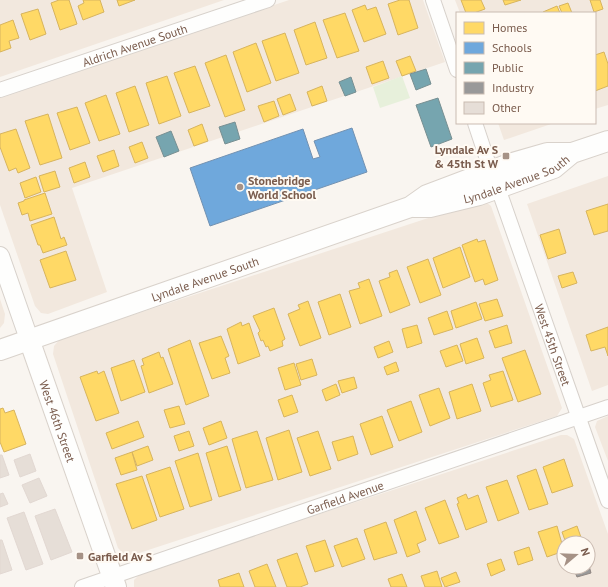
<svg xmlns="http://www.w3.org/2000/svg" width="608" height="587" font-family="'PT Sans',sans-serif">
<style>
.residential{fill:#f2e8de;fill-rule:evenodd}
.green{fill:#e7f0db}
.homes{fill:#ffd966;stroke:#d7b45e}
.schools{fill:#6fa8dc;stroke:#7291b1}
.public{fill:#76a5af;stroke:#778f92}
.industry{fill:#999;stroke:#908782}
.building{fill:#e6ded7;stroke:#e2d8d2}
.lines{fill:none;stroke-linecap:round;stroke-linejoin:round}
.minor-casing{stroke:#d7d1cb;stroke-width:16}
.tertiary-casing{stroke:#d7d1cb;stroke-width:20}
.secondary-casing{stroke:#d9d2cb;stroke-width:22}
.minor{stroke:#fefefd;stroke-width:14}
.tertiary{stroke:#fefefd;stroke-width:18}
.secondary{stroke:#fefefd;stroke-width:20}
.poi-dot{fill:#a69286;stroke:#fffaf3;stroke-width:1.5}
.labels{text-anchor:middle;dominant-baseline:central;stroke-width:4;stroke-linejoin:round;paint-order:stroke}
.street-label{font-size:12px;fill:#7a5c4d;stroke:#fffaf3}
.poi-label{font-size:12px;font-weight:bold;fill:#7a5c4d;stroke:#fffaf3;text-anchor:start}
</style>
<rect width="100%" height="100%" fill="#f9f5f0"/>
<path class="residential" d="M0,0H224L0,77Z
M289,0H423L445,62L72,188L107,292L48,314L41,313L35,306L0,205V98Z
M455,0H608V105L595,109V13H460Z
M498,123H554L504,140Z
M608,176V385L592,391L527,204Z
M480,201L486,202L491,206L562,408L557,416L133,555H125L118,548L53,354L54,346L60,339Z
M0,299L5,314L4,323L0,328Z
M608,416V461L595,427L597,421Z
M561,435H567L574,439L608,534V587H134V580L142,572ZM564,543H588V567H564Z"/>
<path class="green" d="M402,76L410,98L380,108L373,87Z"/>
<path class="homes" d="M59,0H69L77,24L60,30L51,3Z
M83,0H100L104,12L83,20L78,6L84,3Z
M117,0H135L119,6Z
M400,0H409L418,28L398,35L388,4Z
M461,0H481L485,9L474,13H466Z
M503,0H521L505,5Z
M590,0H600L603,9L594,12Z
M568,3L572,13H562L559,6Z
M365,5L367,10L376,7L386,34L364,42L352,10Z
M557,6L560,13H543V12Z
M38,9L46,34L30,40L21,14Z
M345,13L359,51L337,58L323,20Z
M13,20L19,38L9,41L11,48L0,52V25Z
M315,22L327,58L306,65L294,30Z
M285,33L299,73L276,81L262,41Z
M256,43L271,83L247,92L233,52Z
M604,52L608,64V86L595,91V55Z
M226,55L245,110L225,117L205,63Z
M410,56L416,71L402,76L396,61Z
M383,61L389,78L372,84L366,67Z
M195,66L210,106L189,113L174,73Z
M167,76L181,116L159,124L146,83Z
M135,86L149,125L129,132L116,93Z
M322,86L327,101L312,106L307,92Z
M290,94L296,110L283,115L277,99Z
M106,95L120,134L99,141L85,103Z
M274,101L279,116L264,122L258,106Z
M77,107L90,143L70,150L57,113Z
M48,114L62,158L40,165L25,121Z
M202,124L208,141L194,146L188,130Z
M16,129L30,168L18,173L16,168L9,171L0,147V134Z
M142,142L148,158L135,163L129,147Z
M114,150L119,166L103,172L97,156Z
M85,162L90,177L74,183L69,168Z
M55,171L60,187L44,192L39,176Z
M36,177L41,192L25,198L20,183Z
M45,193L52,214L30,221L28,213L22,215L18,203L24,201V200Z
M608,204V231L594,235L586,211Z
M54,217L61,239L64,237L67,245L43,253L40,245H38L31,225Z
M559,229L566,253L548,259L540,235Z
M477,239L478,242L485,240L498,280L485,285L483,279L475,282L462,245Z
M460,247L470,277L443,288L433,258Z
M66,251L76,280L50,288L40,260Z
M428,259L441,295L420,303L407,267Z
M397,270L410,305L390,313L379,281L390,277L389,273Z
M573,272L577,283L562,288L558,276Z
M369,279L382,316L360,324L349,291L360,288L358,283Z
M340,294L351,327L329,335L318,302Z
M497,299L503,316L485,321L479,304Z
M308,301L321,338L300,346L288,314L300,309L298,305Z
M476,302L482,319L456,328L451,311Z
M274,308L285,339L282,341L283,346L270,351L268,346L266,347L263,340L261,341L258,333L260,331L253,316Z
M447,311L453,329L434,335L428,318Z
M241,322L242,326L249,323L260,356L238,364L227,329Z
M417,325L422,343L407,348L402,329Z
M507,325L512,343L495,348L489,331Z
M608,327V356L605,347L591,351L586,335Z
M221,336L229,356L225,358L230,373L212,379L199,343Z
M477,338L484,358L466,364L460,344Z
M190,340L209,396L186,405L168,349Z
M389,341L393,352L378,358L374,347Z
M457,345L463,361L446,367L440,351Z
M525,350L541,394L518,402L502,358Z
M159,352L161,358L163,357L173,384L149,393L141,366L144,365L142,359Z
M312,359L317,375L301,380L296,364Z
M134,360L145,392L121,401L111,368Z
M396,362L399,371L387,375L384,367Z
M294,363L301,385L285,390L278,368Z
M97,371L98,374L104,371L119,413L96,421L80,377Z
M503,371L513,400L491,407L483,383L491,380L489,375Z
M354,377L357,388L342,393L338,381Z
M336,384L340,395L326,401L322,390Z
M472,384L481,411L457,419L449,392Z
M439,388L450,418L430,426L419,395Z
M292,395L298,412L284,417L278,400Z
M411,401L422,432L399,441L387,410Z
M179,406L185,424L170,428L164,410Z
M3,408L5,413L14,410L26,444L4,452L0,442V409Z
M382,416L393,447L371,455L360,424Z
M138,421L144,437L112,449L106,433Z
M221,421L227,438L209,445L203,428Z
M289,430L302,472L278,480L266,438Z
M189,431L194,446L179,451L174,436Z
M257,431L273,480L246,488L232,439Z
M318,431L331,469L310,476L297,438Z
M353,436L358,454L338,461L332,442Z
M148,446L153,460L137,466L132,452Z
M227,446L241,490L219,497L206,453Z
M132,452L137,470L121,475L115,458Z
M198,453L212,500L190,507L175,461Z
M564,459L573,486L552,493L543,467Z
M170,467L184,509L160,517L146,475Z
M536,469L548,504L529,510L517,476Z
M142,476L157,520L132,529L116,484Z
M507,480L519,513L498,521L486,487Z
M466,494L468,499L478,495L487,522L466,530L457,504L459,503L457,498Z
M445,500L459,537L439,544L425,508Z
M416,511L426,540L417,544L420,552L407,557L394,520Z
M386,522L397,553L374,560L364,530Z
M557,526L564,551L547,557L538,532Z
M577,526L583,543H566L562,532Z
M357,538L365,559L342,567L334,546Z
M325,540L334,566L315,572L306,546Z
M529,547L533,560L518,565L514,552Z
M297,553L308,584L300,587H287L277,560Z
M501,559L505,570L491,576L487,564Z
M267,564L276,587H255L249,571Z
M437,571L442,587H425L421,576Z
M456,572L460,582L445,587L441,578Z
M239,573L244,587H220L218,580Z
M402,574L407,587H391L388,579Z"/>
<path class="schools" d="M352,128L367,172L210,226L190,168L303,129L313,159L320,157L314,141Z"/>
<path class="public" d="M426,69L431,84L416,90L410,74Z
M351,77L356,92L345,96L339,82Z
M438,98L452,139L431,147L416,105Z
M235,122L240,139L225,144L219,127Z
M171,131L179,151L164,157L156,137Z"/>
<path class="industry" d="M588,562L591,573L577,577L573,567H588Z"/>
<path class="building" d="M30,454L36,471L20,477L14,460Z
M0,455H2L9,475L0,478Z
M39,478L47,496L30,503L22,485Z
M3,493L8,504L0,507V494Z
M55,509L72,552L51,560L35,516Z
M24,512L43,564L26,570L7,518Z
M0,540H2L12,570L0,574Z"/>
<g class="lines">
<g class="minor-casing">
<g id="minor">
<path d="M433,0L457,70"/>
<path id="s1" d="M0,90L268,0"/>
<path d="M475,123L491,171"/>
<path id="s2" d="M498,188L608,501"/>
<path id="s3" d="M82,587L608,407"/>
</g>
</g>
<g class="tertiary-casing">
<path id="tertiary" d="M0,256L29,339"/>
</g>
<g class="secondary-casing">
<g id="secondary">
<path id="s4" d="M414,207H430L479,195L554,168L572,153L608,141"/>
<path id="s5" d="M29,339L116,587"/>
<path id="s6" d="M0,350L410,207L427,195L509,164L547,153H572"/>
</g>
</g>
<use href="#minor" class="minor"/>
<use href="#tertiary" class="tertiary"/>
<use href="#secondary" class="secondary"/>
</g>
<g class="poi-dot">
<rect x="502" y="152" width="8" height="8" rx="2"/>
<circle cx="240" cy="187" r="4"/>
<rect x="76" y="552" width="8" height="8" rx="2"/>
</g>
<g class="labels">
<g class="street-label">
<text stroke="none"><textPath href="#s1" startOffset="142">Aldrich Avenue South</textPath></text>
<text stroke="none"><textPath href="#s4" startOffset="107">Lyndale Avenue South</textPath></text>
<text stroke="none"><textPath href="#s6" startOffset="217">Lyndale Avenue South</textPath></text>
<text stroke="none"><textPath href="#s2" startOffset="166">West 45th Street</textPath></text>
<text stroke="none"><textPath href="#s5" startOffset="87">West 46th Street</textPath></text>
<text stroke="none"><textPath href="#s3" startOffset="278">Garfield Avenue</textPath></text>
</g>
<g class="poi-label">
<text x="498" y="149" text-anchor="end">Lyndale Av S<tspan x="498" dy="14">&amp; 45th St W</tspan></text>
<text x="248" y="180">Stonebridge<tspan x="248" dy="14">World School</tspan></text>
<text x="88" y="556">Garfield Av S</text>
</g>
</g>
<rect x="456" y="12" width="140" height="112" fill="#fffaf3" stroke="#cabbb1"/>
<rect x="464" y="22" width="20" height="12" fill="#ffd966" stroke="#cabbb1"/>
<text x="492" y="32" font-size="12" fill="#7a5c4d">Homes</text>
<rect x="464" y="42" width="20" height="12" fill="#6fa8dc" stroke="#cabbb1"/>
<text x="492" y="52" font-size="12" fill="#7a5c4d">Schools</text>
<rect x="464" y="62" width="20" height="12" fill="#76a5af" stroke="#cabbb1"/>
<text x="492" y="72" font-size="12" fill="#7a5c4d">Public</text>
<rect x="464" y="82" width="20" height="12" fill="#999999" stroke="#cabbb1"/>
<text x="492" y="92" font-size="12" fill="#7a5c4d">Industry</text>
<rect x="464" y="102" width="20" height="12" fill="#e6ded7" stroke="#cabbb1"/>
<text x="492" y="112" font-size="12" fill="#7a5c4d">Other</text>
<g transform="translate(576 555) rotate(71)"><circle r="19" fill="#fffaf3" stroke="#cabbb1"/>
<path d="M0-3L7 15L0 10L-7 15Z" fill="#a69286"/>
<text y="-6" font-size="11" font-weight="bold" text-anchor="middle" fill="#7a5c4d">N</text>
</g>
</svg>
